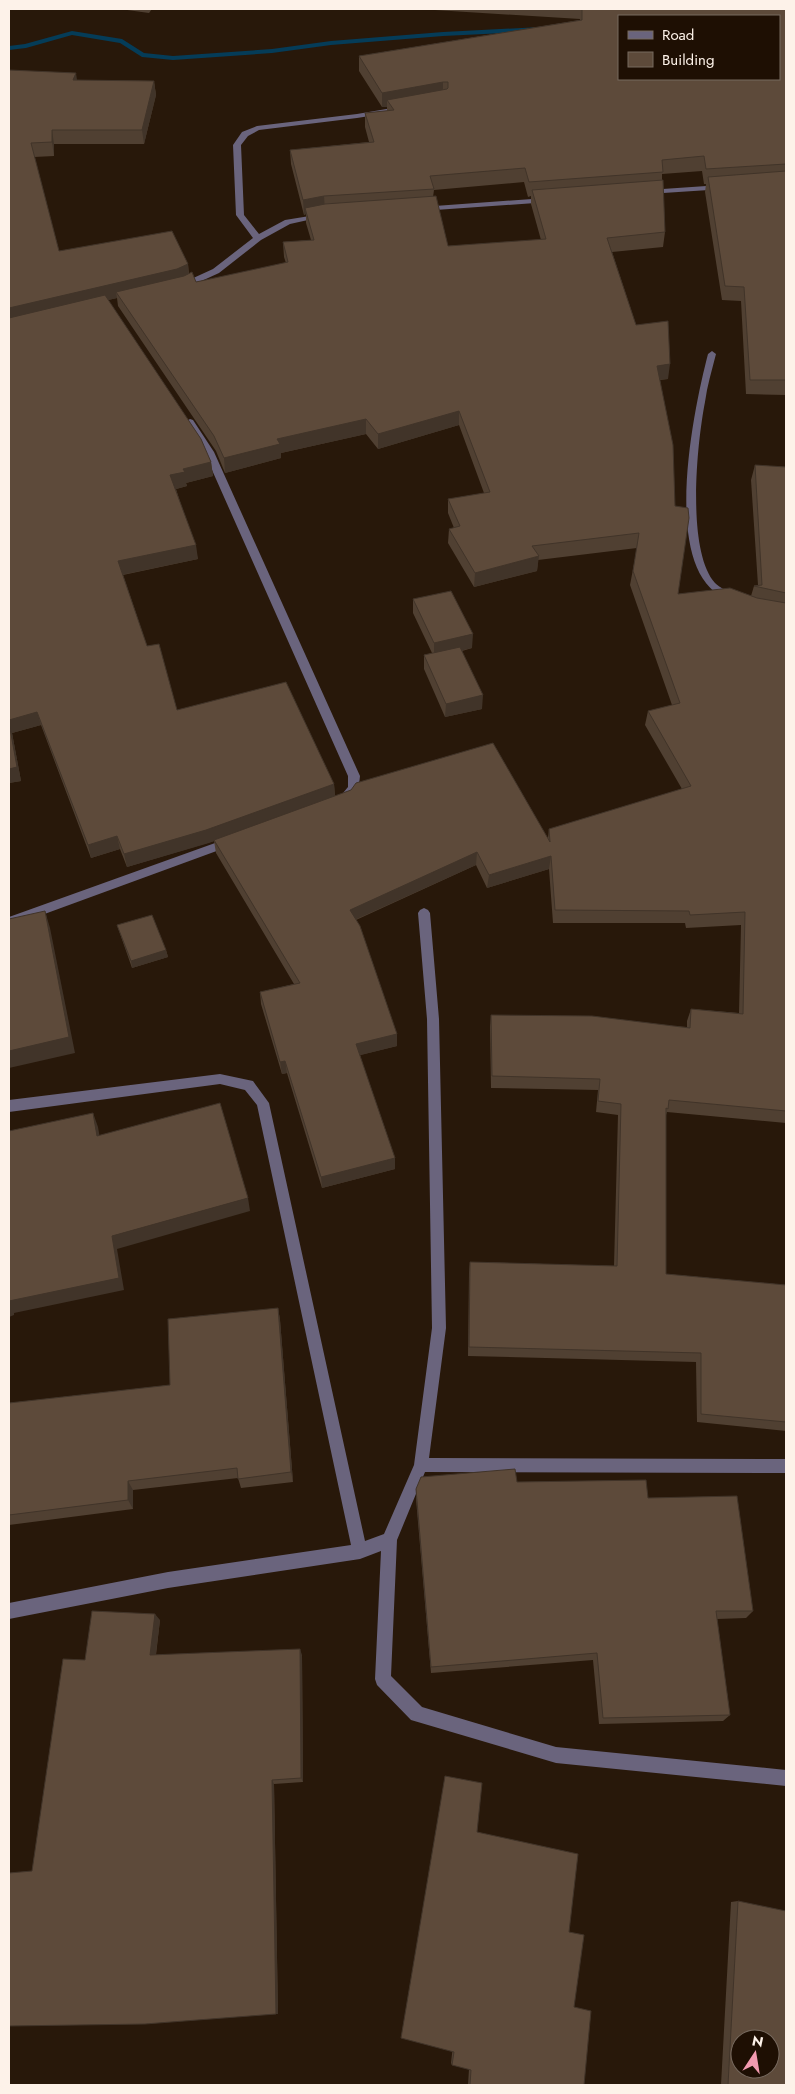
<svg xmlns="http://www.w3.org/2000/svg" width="795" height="2094" font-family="Jost,sans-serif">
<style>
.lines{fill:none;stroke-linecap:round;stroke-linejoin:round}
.stream{fill:#053c58;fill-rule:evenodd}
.street{fill:#6a647d;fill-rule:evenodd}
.wall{fill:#504032;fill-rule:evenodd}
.shaded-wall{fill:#413429}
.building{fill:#5d4a3a;stroke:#413429;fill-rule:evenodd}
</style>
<rect width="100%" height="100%" fill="#28180a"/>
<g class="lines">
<path class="stream" d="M541,27H544V31L443,36L331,45L272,53L173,60L142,57L120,43L72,35L26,48L9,50V46L25,44L72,31L122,39L144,53L173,56L272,49L331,41L443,32Z"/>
<path class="street" d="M404,106H407V110L357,118L259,130L248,136L241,145L244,215L259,234L285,220L322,214L326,216L290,224L261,240L219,273L184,289H178V285L213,269L253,238L236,215L233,145L242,132L257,126L357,114Z
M721,185L725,187L724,189L648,194L644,192L648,190Z
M546,198L550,200L549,202L421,211L417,209L421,207Z
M712,351L716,354C712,370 707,386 705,402C697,443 686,550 715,583C720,588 728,591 735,595L736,597L731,600C657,579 694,408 708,354Z
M190,419L193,420L214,452L360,776C359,787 356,799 344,803L338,799L348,787V776L204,452L185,422Z
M229,838L235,842L233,845L9,927V917Z
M424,908L428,910L430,913L439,1019L446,1328L429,1458L786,1459V1473L425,1472L397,1540L391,1676L422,1707L556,1747L786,1770V1786L556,1763L411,1720L377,1685L375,1679L381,1551L360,1559L168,1588L9,1619V1603L168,1572L351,1545L257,1105L245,1090L220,1084L9,1112V1100L220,1074L253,1081L269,1103L365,1541L384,1534L414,1465L432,1328L427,1019L418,913L420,910Z"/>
</g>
<path class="wall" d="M120,9H152L149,13Z
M419,9H786V395L746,394L741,301L722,300L705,192L706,184H704L702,171L662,174V180L665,232L663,247L612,252L636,325L668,379L660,380L678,594L751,596L754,586L758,585L751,480L755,465L786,467V1123L667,1112L666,1115V1274L786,1285V1431L697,1422L696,1362L468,1356L469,1272L470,1262L614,1266L618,1115L596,1112L598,1090L491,1088L490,1027L491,1015L687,1027V1021L691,1009L739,1013L741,925L686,928L685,923H553L549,869L487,888L476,865L356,920L397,1046L360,1055L395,1169L322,1188L287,1073L282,1074L261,1004L260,992L294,984L216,853L214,841L127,867L120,849L91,858L41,725L12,733L21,781L9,783V70L77,80L154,81L156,95L144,144H54V156L34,157L59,251L188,264L189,274L196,282L286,263L284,257L283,242L311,240L306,223V214L304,215L291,164L290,150L369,142L365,127V113L387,111V107H382L359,71V56L580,20V19ZM524,182L528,197L531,196V204L541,240L448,246L433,197L434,190ZM117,298L118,306L216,451L225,473L281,458V453L366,434L378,449L459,425L484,493L448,499V513L454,528L449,529L448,543L474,587L537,571L538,560L637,548L630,585L672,705L648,711L645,725L682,789L549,829L548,838L335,796L334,784L177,710L147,646L123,575L198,559L176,489L187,486L186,483L213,476L211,462L108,300Z
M413,599L472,648L462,651L482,709L445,717L424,669V655L432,653L413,613Z
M117,925L166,950L168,957L132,968Z
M278,1308L280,1320L293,1482L241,1488L238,1478L133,1490V1509L9,1525V1542V1403L170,1385Z
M517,1482L648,1498L753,1611L746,1618L717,1619L730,1715L723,1721L599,1724L593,1660L431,1673L416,1499V1489Z
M160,1620L156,1655H302L303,1782L274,1784L278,2014H276L32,1871L85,1660Z
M477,1832L569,1932L574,2007L584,2085H468L469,2069L452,2065L451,2063Z
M738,1901L786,2085H721L731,1902Z"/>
<path class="shaded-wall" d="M76,73L78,87L73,80Z
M154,81L156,95L144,144L142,130Z
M443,82V96L387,100V107H382V93Z
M52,130L54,144V156L52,142Z
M324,196L325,211L305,208L306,214L304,215L303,200Z
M188,264L189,278L116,292L117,298L9,323V308Z
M670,364L668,379L655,380L657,366Z
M459,411V425L378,449V434Z
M366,419V434L281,453V458L225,473L224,458L277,439Z
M211,462L213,476L186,483L187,486L173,490L170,475L183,469Z
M196,545L198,559L121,575L118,561Z
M539,556L537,571L474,587L475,573Z
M473,634L472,648L434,657V643Z
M483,695L482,709L445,717L446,704Z
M37,712L41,725L12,733L21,781L9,783V720Z
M334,784L335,797L209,843L127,867L124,854Z
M117,836L120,849L91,858L88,845Z
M477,852L476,865L350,922V910Z
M551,856L549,869L487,888L489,875Z
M45,911L50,928L75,1053L9,1068V1051Z
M166,950L168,957L132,968L131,961Z
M397,1034V1046L357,1056L356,1044Z
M285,1061L287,1073L282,1074L280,1062Z
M93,1113L98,1127L102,1150L97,1136Z
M395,1158V1169L322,1188L321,1177Z
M248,1198L250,1211L117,1249L124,1290L14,1313V1315L9,1317V1301L112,1236Z
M278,1308L280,1320L293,1482L291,1472Z
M128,1481L133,1490V1509L128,1500Z
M155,1614L160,1620L155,1661L150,1655Z
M300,1649L302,1655L303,1782L301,1778Z
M272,1780L274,1784L278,2014H276Z"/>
<path class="building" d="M582,9H786V164L706,169L704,156L662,160L663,172L529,182L525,168L430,176L434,189L324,196L303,200L290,150L374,142L365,113L394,110L387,100L447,89L448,88V82H443L382,93L359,56L582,20ZM619,16H779V79H619Z
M9,70L76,73L73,80L154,81L142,130H52V142L31,143L59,251L172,231L188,264L177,269L9,308Z
M786,171V380H750L744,287L725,286L708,177Z
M663,180L665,232L607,238L636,325L668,321L670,364L657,366L673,445L675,506L688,508L689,518L678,594L730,588L757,598L786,603V1111L669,1100L668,1109L666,1108V1274L786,1285V1422L701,1414V1353L469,1347L470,1262L617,1266L621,1104L598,1101L600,1079L492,1076L491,1015L592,1016L690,1028L691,1009L743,1014L745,912L690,915L689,911L555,910L551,856L489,875L477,852L350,910L360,926L397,1034L356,1044L395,1158L321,1177L285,1061L280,1062L260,992L300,983L214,840L351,790L356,783L493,743L550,842L549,829L691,786L648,711L680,703L633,571L639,533L532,546L539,556L475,573L449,529L460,526L448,499L490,492L459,411L378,434L366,419L277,439L280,444L224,458L214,436L116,292L184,276L192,272L196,282L288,262L283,242L314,240L305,208L325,204L436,196L448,246L546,239L532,190Z
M105,295L201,439L211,462L183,469L185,472L170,475L196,545L118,561L147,646L159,644L177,710L286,682L334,784L206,830L124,854L117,836L88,845L37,712L9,720V318Z
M755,465L786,467V593L754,586L762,585Z
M451,591L473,634L434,643L413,599Z
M460,647L483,695L446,704L424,655Z
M9,723L17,767L9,769Z
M45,911L69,1037L9,1051V919Z
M152,915L166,950L131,961L117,925Z
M220,1103L248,1198L112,1236L119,1278L9,1301V1131L93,1113L97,1136Z
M278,1308L291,1472L238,1479L237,1468L128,1481V1500L9,1515V1403L170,1385L168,1319Z
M515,1469L517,1482L646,1480L648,1498L737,1496L753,1611H716L730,1715L603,1718L597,1653L431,1667L416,1489L421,1477Z
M92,1611L155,1614L150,1655L300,1649L301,1778L272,1780L276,2014L145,2024L9,2026V1873L32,1871L63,1659L85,1660Z
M445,1776L482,1783L477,1832L578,1854L569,1932L584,1935L574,2007L591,2011L584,2085H470L471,2070L452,2065L454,2052L401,2038Z
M738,1901L786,1911V2085H728ZM740,2039H770V2069H740Z"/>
<rect width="795" height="2094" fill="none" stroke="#fdf2e9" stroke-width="20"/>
<rect x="618" y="15" width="162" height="65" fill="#1e0f03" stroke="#776a5f"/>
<rect x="628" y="31" width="25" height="8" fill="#6a647d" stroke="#776a5f"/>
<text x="662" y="40" font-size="15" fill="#fdf2e9">Road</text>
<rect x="628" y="52" width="25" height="15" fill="#5d4a3a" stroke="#776a5f"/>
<text x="662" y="65" font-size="15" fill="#fdf2e9">Building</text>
<g transform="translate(755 2054) rotate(12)"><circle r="24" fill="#1e0f03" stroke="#776a5f"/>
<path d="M0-4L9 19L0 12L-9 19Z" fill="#f29ab0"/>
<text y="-8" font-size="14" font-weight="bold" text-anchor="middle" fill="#fdf2e9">N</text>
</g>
</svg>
